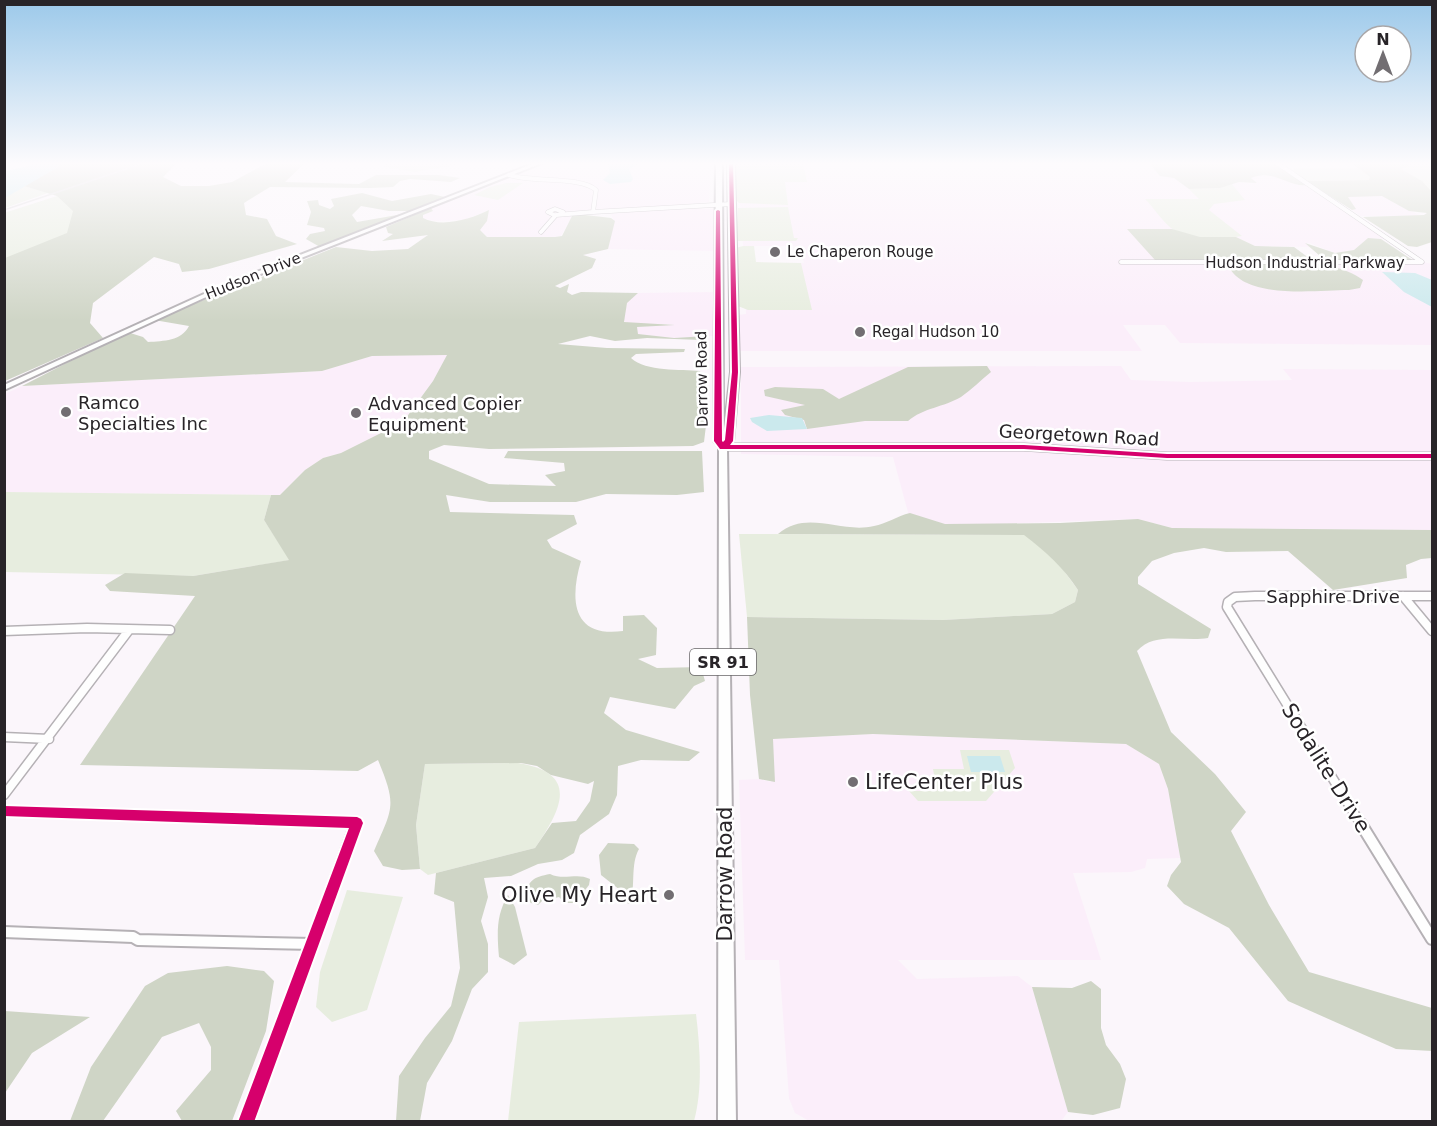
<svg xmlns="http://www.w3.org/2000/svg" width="1437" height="1126" font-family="'DejaVu Sans',sans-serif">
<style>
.built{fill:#fbeefa}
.green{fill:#e7eddf}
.forest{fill:#cfd5c6}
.water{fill:#cbe9ed}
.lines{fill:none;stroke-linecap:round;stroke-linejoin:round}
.street-far3-casing{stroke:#b5b1b5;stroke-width:5}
.street-far2-casing{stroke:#b5b1b5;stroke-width:9}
.street-far1-casing{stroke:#b5b1b5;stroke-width:11}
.street-casing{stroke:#b5b1b5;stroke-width:14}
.secondary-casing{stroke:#b5b1b5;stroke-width:4}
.primary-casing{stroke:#b5b1b5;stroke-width:4}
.street-far3{stroke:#fefefe;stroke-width:4}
.street-far2{stroke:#fefefe;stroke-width:6}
.street-far1{stroke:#fefefe;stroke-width:8}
.street{stroke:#fefefe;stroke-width:10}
.secondary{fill:#fefefe;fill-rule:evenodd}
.primary{fill:#fefefe;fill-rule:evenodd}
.rail{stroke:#dcdadc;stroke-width:1.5}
.cycleway-casing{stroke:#fff;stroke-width:4}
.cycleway{fill:#d6006c;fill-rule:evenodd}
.poi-dot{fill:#726e72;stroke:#fff;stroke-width:2}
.labels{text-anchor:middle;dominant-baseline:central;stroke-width:5;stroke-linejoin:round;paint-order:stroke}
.far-poi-label{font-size:15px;fill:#282428;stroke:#fff;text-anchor:start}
.far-street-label{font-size:15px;fill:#282428;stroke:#fff}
.shield{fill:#fff;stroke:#686668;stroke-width:1.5}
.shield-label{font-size:16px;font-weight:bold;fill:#282428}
.poi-label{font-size:18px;fill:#282428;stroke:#fff;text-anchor:start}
.street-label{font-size:18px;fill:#282428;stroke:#fff}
.near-street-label{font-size:21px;fill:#282428;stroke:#fff}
.near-poi-label{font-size:21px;fill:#282428;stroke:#fff;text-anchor:start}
</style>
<rect width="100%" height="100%" fill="#fbf6fb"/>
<path class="built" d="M542,163H711L709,202L631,210L582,211L572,216L561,236L555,237H487L480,230L489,210L464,220L434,221L423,218V215L433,211L431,208L422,212L421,210Z
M803,163H1159L1189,189L1220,188L1239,182L1252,184L1255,181L1250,178L1259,175L1285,178L1307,185L1387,239L1368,238L1354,250L1335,253L1310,243H1306L1310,247L1255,246L1236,237L1157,262H1422L1432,264V345L1180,343L1165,325H1123L1142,351H739L737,315L746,314L743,263H804L800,246H743L740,203L788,205L785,182L807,181Z
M1332,196H1389L1420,216H1361Z
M678,208L714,209V251L608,249L614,221L611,214Z
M714,292L713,336L674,338L638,334L637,327L674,324H629L623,320L627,303L638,293Z
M448,354L433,381L403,422L341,453L323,458L305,470L280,495L5,492V394L22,386L322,371L372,356Z
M1121,366L1131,380L1190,382L1292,380L1283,369L1432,370V530L1172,528L1138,519L912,527L893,457L741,454V367Z
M873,734L1126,744L1159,764L1168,789L1180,858L1147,859L1145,868L1131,872L1073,873L1101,960H898L917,979L1018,976L1032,987L1068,1112L1061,1121L811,1122L795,1113L789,1098L779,960H745L739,780L759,779L771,782L773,739Z"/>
<path class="green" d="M383,163H450L457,165L415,172L385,167Z
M734,163H803L807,182H785L788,205L739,203L735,199Z
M1413,163L1432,164V192L1400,168Z
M1296,168H1359L1371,177L1369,180L1306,181L1291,171Z
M506,183H523L498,200L474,195L490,187Z
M1231,183L1245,200L1214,204L1209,210L1242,236C1221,239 1190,242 1171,228C1162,221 1154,208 1145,199H1199L1189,189L1220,188Z
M24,186L48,193L5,208L4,198Z
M57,196L124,198L5,289L4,213Z
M788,207L794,238H798L796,241H736L738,208Z
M743,246H754L756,262L801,263L812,310H748L738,306L736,248Z
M5,492L271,495L264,520L290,560L193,576L5,572Z
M739,534L1025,535L1056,560L1078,590L1075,602L1052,614L943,620L747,617Z
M960,750H1009L1015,768L986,801H918L909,791H937L933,769H964Z
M518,763C581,773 561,810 535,848L428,875L420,869L416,825L425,764Z
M347,890L403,897L367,1010L332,1022L316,1007L320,972Z
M696,1014C700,1047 703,1089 694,1121H508L519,1022Z"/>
<path class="forest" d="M58,163H177L163,177L181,186H209L232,182L267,163H305L285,182L359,184L376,175H439L460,178L451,182L410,179L400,181L393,187L370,188L270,187L244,203L246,215L267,219L276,236L297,244L209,269L182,272L179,264L154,257L93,303L90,323L103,338L5,381V258L67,233L73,211L57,196L24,186L58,167Z
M1149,163H1274L1307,185C1289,188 1273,168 1251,178L1257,183L1239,182L1220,188L1189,189L1174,178L1160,176Z
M1352,163H1413L1401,169L1422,181L1432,192V242L1417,247L1408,246L1363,217L1424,215L1427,213L1409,211L1382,196L1348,197L1356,209L1352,210L1306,181L1369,180L1370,177Z
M362,193L392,201L431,194L445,197L409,211H389L361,206L352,215L357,222L403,214L320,247L306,239L310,234L325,231L324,228L307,225L311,212L307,201L318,200L319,205L330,209L334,206L331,199Z
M431,208L433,211L423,215V218C442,228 471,219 489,210L487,221L480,230L487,237H555L562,236L572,216L577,214L611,218L615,221L608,249L583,255L596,259L592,268L555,286L560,288L569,284L567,292L572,295L581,292L638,293L627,303L624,322L675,325L637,327L638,334L674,338L707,336L702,340L647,338L615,341L590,336L558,344L607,348L685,349L684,352L636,354L631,358C646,372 681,369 700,371L708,409L704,442L693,446L489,449L444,445L429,451V459L489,484L556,486L545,475L565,471L564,463L504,458L508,451H702L704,492L677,495L606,494L576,502H490L446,495L450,512L574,515L577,524L547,540L552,548L581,561C570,598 571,638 623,631V616L644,615L657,628L656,655L638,659L657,668L701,667L705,681L694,686L675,709L610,697L604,713L626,730L700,752L689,761L641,760L618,766L617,795L609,814L580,835L574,853L562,860L538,864L511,876L484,878L488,897L481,921L488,944V972L472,989L452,1041L427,1083L420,1121H396L399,1076L425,1038L451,1006L460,968L454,902L434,894L436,873L535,848L552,823L576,821L590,801L594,781L588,784L551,775L537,766L521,763L425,764L416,825L420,869L402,870L383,866L374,851C393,807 397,806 378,760L358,771L80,765L195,596L110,591L105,585L125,573L193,576L289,560L264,520L271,495H280L305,470L323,458L341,453L403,422L433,381L447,355L372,356L322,371L22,386L127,332L143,337L148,342C164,341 181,341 189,326L154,320L336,247L372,251L408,249L428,235L382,241L393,234L388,233L386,227Z
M1127,229H1172L1200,237H1236L1255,246L1294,247L1313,261L1155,260Z
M1368,238L1381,239L1414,261L1331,260L1320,256L1305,243L1335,253L1354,250Z
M1235,265C1275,265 1329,255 1363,280L1360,288L1349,290C1317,290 1246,300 1229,267Z
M987,366L991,372C981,380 971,390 961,397C944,407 923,408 908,421H865L807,429L804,420L785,415L781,410L805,405L765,396L764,390L775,387L823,389L839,399L908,367Z
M910,513L945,524L1060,523L1138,519L1172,528L1432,530V558L1421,559L1406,565L1407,578L1333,590L1288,551L1226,552L1204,548L1174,553L1152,561L1138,577V584L1211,629L1208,638C1184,642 1155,631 1137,651L1171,732L1215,774L1246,812L1231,831L1269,905L1309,972L1432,1008V1051L1396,1049L1288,1001L1229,928L1184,904L1167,886L1171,875L1181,862L1168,789L1159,764L1126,744L873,734L773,739L775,782L759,779L750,695L747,617L943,620L1052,614L1075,602L1078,590C1063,567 1046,552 1024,535L778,534C807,509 841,534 874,526C886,524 897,516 910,513Z
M608,843L634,844L639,849C630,865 636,886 630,904L624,902L620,890L601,875L599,855Z
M550,874C565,881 576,872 590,879L589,885L575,903H565L559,897L542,901L538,905L531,903L525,897C528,880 534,877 550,874Z
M508,895L515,907L527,955L514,965L499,957C497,934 496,915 508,895Z
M227,966L264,971L274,981L266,1031L232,1121H182L176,1111L211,1070V1047L199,1023L162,1037L103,1121H70L91,1067L145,986L168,973Z
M1091,981L1101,989V1028L1106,1045L1120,1064L1126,1079L1120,1108L1093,1115L1068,1112L1032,987L1072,988Z
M5,1011L90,1017L32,1053L5,1093Z"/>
<path class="water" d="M30,163H58V167L5,198V171L29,166Z
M608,163H640L629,169L633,179L631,182L610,184L603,180L610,173Z
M1382,272L1415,273L1432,280V307L1404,292Z
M769,415L802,418L807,429L767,431L752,422L750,418Z
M967,756H1000L1005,772H971Z"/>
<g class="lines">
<g class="street-far3-casing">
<path id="street-far3" d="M509,175C534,183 581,176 596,190L593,212L731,204
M554,215L548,212L555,209L563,212
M541,232L556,215L593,212
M1121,262H1422L1277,163"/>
</g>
<g class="street-far2-casing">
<path id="street-far2" d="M723,447H1024L1167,456H1432"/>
</g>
<g class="street-far1-casing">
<path id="street-far1" d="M1403,596L1432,631
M4,631L87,628L170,630
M4,737L49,739
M4,795L129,630
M4,811L357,823L356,826
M1362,826L1227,607L1228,602L1235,597L1255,596H1432"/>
</g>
<g class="street-casing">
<path id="street" d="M1361,824L1432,939
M4,932L133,937L138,940L313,944
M246,1122L356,824"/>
</g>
<g class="secondary-casing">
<path id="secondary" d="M535,163H542L230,286L4,390V385L226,284Z"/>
</g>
<g class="primary-casing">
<path id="primary" d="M716,163H722L723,442L731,372L728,163H734L739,372L733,441L727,448L736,1122H718L719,447L714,441Z"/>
</g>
<use href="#street-far3" class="street-far3"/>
<use href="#street-far2" class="street-far2"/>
<use href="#street-far1" class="street-far1"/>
<use href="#street" class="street"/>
<use href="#secondary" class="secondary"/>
<use href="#primary" class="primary"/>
<path class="rail" d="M4,210L144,163"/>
<g class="cycleway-casing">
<path id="cycleway" d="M729,163H733L738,372L733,441L730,445H1024L1167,454H1432V458H1167L1024,449H720L714,441L716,211L718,210L720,211L722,441L723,442L725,440L732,372Z
M4,806L357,817L361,819L363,823L254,1122H238L349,828L4,816Z"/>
</g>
<use href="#cycleway" class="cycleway"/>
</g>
<linearGradient id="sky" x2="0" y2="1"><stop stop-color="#9cc9ea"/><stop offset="0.51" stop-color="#fdfbfd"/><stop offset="1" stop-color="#fdfbfd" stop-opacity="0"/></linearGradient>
<rect width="1437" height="321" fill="url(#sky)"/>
<g class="poi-dot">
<circle cx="775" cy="252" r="6"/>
<circle cx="860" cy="332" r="6"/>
<circle cx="66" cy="412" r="6"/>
<circle cx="356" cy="413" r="6"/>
<circle cx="853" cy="782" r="6"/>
<circle cx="669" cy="895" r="6"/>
</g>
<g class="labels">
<g class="far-poi-label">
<text x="787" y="252">Le Chaperon Rouge</text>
<text x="872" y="332">Regal Hudson 10</text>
</g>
<g class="far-street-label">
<text x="1305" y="263">Hudson Industrial Parkway</text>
<text transform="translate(253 276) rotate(-22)">Hudson Drive</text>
<text transform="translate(702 379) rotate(-91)">Darrow Road</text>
</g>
<rect class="shield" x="690" y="649" width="66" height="26" rx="4.5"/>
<g class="shield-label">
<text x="723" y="662">SR 91</text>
</g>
<g class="poi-label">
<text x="78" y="402">Ramco<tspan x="78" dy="21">Specialties Inc</tspan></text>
<text x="368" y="403">Advanced Copier<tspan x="368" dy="21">Equipment</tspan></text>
</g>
<g class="street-label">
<text transform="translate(1079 435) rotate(3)">Georgetown Road</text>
<text x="1333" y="596">Sapphire Drive</text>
</g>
<g class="near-street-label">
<text transform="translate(1326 768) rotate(58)">Sodalite Drive</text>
<text transform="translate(725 874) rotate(-90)">Darrow Road</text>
</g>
<g class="near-poi-label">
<text x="865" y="782">LifeCenter Plus</text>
<text x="657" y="895" text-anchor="end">Olive My Heart</text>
</g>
</g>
<rect width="1437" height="1126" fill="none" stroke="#282428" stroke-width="12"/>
<g transform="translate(1383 54)"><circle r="28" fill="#ffffff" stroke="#a9a7a9" stroke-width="1.5"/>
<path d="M0-4.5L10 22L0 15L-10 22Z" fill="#726e72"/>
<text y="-9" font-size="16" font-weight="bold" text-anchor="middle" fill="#282428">N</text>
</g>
</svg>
